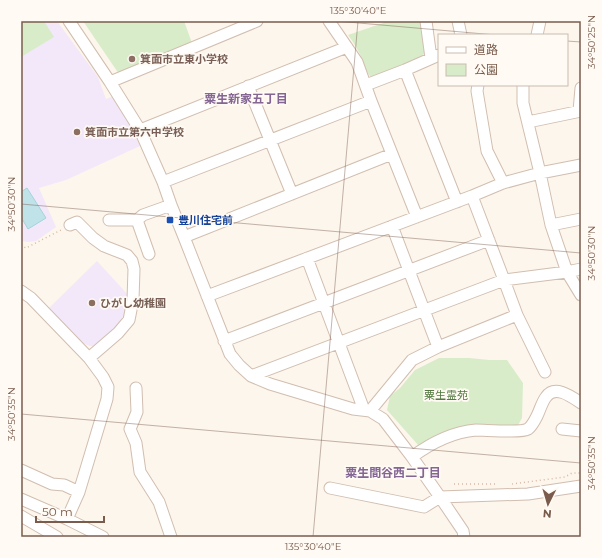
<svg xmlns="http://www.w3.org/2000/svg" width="602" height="558" font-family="Montserrat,'Noto Sans JP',sans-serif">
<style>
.education{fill:#f3e8fa}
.green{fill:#d8ecc9}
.water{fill:#bfe3e8;stroke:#a5d3da}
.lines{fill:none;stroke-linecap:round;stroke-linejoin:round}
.minor-casing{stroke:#d1beb0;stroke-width:13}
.path{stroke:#d9b8a5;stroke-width:1.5;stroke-dasharray:1 3;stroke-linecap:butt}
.minor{stroke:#fff;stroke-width:11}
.ticks{fill:none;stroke:#7a5c4d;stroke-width:1;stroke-opacity:0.45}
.education-dot{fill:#8d6e63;stroke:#fffaf3;stroke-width:1.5}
.transit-dot{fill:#1a4fb4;stroke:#fffaf3;stroke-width:1.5}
.labels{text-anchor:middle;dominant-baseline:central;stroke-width:3.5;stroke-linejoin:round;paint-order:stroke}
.education-label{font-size:11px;font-weight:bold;fill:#785e54;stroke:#fffaf3;text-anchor:start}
.transit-label{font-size:11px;font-weight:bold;fill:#164399;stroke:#fffaf3;text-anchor:start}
.park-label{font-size:11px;fill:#537a41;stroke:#fffaf3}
.neighbourhood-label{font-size:12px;font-weight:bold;fill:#846695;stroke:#fffaf3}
.neatline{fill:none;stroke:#7a5c4d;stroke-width:1.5}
.ticks-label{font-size:10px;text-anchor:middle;fill:#7a5c4d}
</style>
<rect width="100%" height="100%" fill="#fdf6ec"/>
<path class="education" d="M21,21H57L98,77L106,99L113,96L126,117L140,146L66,180L39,188L56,227L36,241L28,242L21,241Z
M97,261L130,297L125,319L98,346H90L82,343L49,308Z"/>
<path class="green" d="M21,21H44L54,37L21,57Z
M83,21H184L192,43L119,74Z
M389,21H422L426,50L422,57L372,78C366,73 365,65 362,58C358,50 354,43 348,35Z
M439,358H469L489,360H507L523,383L522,418L517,427L456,428L436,435L419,446L387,410L390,396L400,388L415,370Z"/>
<path class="water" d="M27,188L46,218L28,229L21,217V192Z"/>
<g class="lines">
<g class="minor-casing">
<path id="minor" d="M69,21L110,82L140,130L163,182L171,205L184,237L230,354L239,365L251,376L270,384L353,409L370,411L383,419L412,457L440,497L463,531L464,537
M329,21L357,62L371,101L417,217
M426,21L431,58
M458,21L461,35
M537,35L540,21
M405,70L457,202
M110,82L257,21
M366,85L405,70L439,55
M478,85L477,91L487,151L503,183
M523,85V103L540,173L551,225L567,272L581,295
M248,86L292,194
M579,111L581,88
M528,122L581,111
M140,130L347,47
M163,182L371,101
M472,196L504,280L517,315L545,372
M109,220H137L143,215L171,205
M137,220L149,254
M70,225L77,222L93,238L104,246L127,255L132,261L134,269L133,300L129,320L118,333L89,358
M551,225L581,219
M392,226L438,347
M184,237L392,154
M307,258L364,410
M21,291L31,298L89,358L103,377L108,387L107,399L79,492L67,519
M207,296L472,196L503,183L540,173L581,165
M224,341L489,240
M251,376L504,280L567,272L581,269
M136,388L137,412L130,429L136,443L140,472L159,502L171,537
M370,411L412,360L438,347L517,315
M562,429L581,431
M412,457C431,443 452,432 476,430C486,430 521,433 528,429C532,426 535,420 537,416C540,410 542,402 546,397C555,384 572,397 581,403
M21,470L52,484L64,485L79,492
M330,488L424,507L440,497L528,494L581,486
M21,499L67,519L103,537
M21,516L57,537"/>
</g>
<path class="path" d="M21,245L26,248L61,230
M454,484H498
M512,484L565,477L572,473H581"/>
<use href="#minor" class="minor"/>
</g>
<path class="ticks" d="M336,21L496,35M567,41L581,42M21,204L581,253M21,414L581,463M313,537L358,21"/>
<g class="education-dot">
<circle cx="132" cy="59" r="4"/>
<circle cx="77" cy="132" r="4"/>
<circle cx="92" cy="303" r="4"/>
</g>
<rect class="transit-dot" x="166" y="216" width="8" height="8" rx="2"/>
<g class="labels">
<g class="education-label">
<text x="140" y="59">箕面市立東小学校</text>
<text x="85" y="132">箕面市立第六中学校</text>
<text x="100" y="303">ひがし幼稚園</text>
</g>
<g class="transit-label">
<text x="178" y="220">豊川住宅前</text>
</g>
<g class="park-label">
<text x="446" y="395">粟生霊苑</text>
</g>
<g class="neighbourhood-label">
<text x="246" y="98">粟生新家五丁目</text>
<text x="393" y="472">粟生間谷西二丁目</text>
</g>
</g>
<rect width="602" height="558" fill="none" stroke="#fffaf3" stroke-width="44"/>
<rect x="438" y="34" width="130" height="52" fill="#fffaf3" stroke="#cabbb1"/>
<rect x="446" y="47" width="20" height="6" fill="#ffffff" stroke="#cabbb1"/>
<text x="474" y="54" font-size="12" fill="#7a5c4d">道路</text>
<rect x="446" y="64" width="20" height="12" fill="#d8ecc9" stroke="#cabbb1"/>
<text x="474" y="74" font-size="12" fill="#7a5c4d">公園</text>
<g transform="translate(548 504) rotate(185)" stroke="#fffaf3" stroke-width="3" paint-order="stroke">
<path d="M0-3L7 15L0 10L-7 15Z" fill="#7a5c4d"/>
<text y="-6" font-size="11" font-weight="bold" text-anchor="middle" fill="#7a5c4d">N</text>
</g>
<path d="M36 516v6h68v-6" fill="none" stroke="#7a5c4d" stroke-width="2"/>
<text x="42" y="516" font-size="12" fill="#7a5c4d" stroke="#fffaf3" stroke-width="3" paint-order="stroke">50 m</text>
<rect x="22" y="22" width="558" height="514" class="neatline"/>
<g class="ticks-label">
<text x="358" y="14">135°30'40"E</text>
<text transform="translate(591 42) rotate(-90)" y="4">34°50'25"N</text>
<text transform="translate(11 204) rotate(-90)" y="4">34°50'30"N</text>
<text transform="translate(591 253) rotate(-90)" y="4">34°50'30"N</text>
<text transform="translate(11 414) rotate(-90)" y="4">34°50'35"N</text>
<text transform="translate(591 463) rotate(-90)" y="4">34°50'35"N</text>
<text x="313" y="550">135°30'40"E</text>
</g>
</svg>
